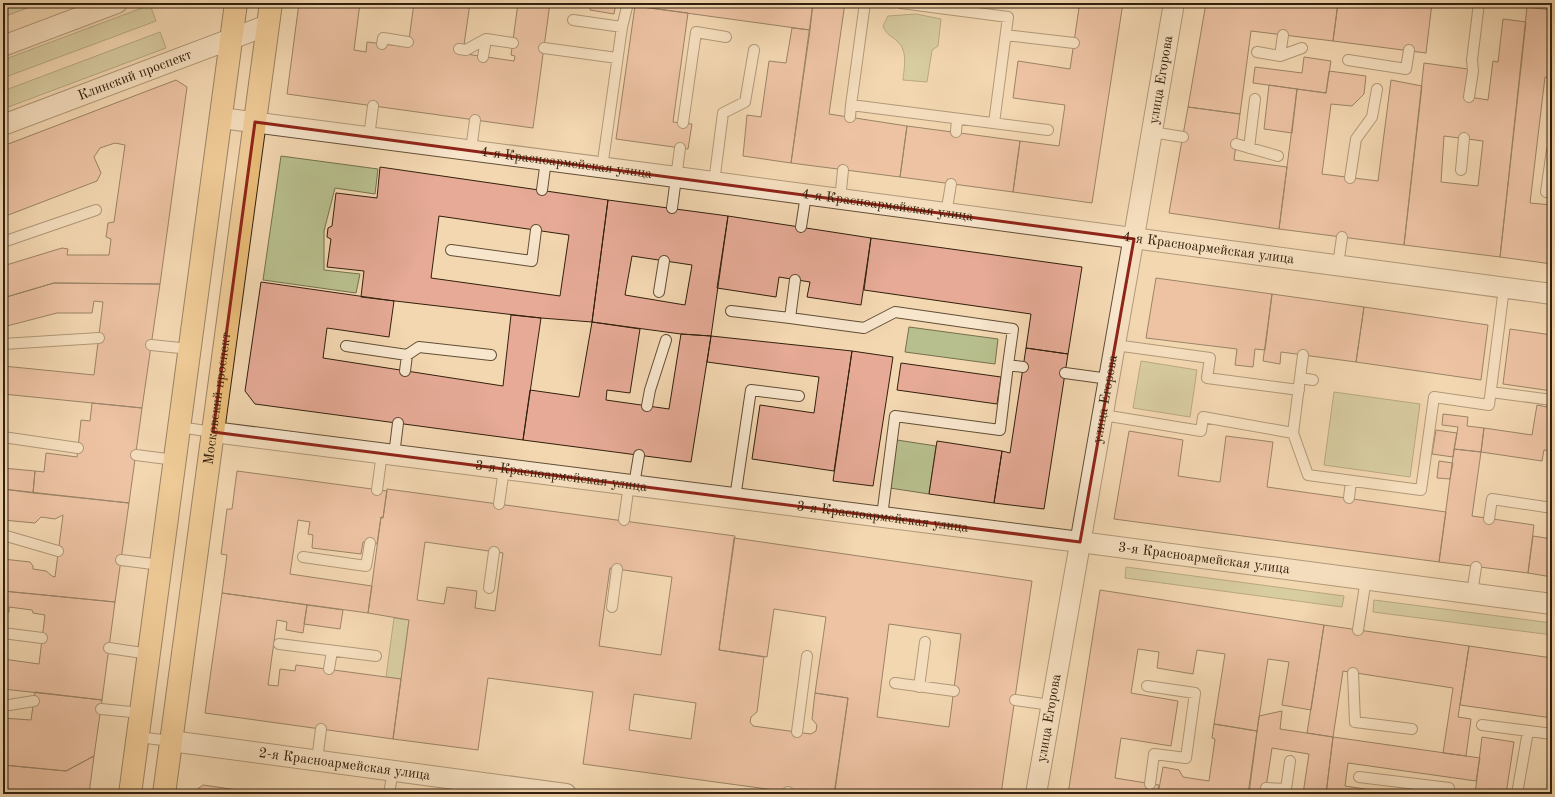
<svg xmlns="http://www.w3.org/2000/svg" width="1555" height="797" font-family="'Old Standard TT',serif">
<style>
.green{fill:#b8bf8e;stroke:#74704d}
.building{fill:#e6aa96;stroke:#31200c;fill-rule:evenodd}
.lines{fill:none;stroke-linecap:round;stroke-linejoin:round}
.lane-casing{stroke:#624e35;stroke-width:12}
.street-casing{stroke:#624e35;stroke-width:22}
.primary-casing{stroke:#31200c;stroke-width:24}
.lane{stroke:#f7e5cc;stroke-width:10}
.street{stroke:#f7e5cc;stroke-width:20}
.primary{stroke:#eabc78;stroke-width:22}
.marked{fill:none;stroke:#8f2418;stroke-width:3;stroke-linejoin:round}
.labels{text-anchor:middle;dominant-baseline:central;stroke-width:3;stroke-linejoin:round;paint-order:stroke}
.street-label{font-size:14px;fill:#31200c;stroke:#f7e5cc}
</style>
<rect width="100%" height="100%" fill="#f3d7b1"/>
<filter id="stains"><feTurbulence type="fractalNoise" baseFrequency=".005" numOctaves="4"/><feColorMatrix values="0 0 0 0 .2 0 0 0 0 .09 0 0 0 0 .02 0 0 0 .5 -.17"/></filter>
<radialGradient id="worn" r=".72"><stop offset=".6" stop-color="#630" stop-opacity="0"/><stop offset="1" stop-color="#630" stop-opacity=".3"/></radialGradient>
<path class="green" d="M3,3H41L3,17Z
M150,5L156,21L3,78V60Z
M916,14L941,19L938,46L932,50L927,82L903,80C904,68 908,51 898,42C891,35 887,36 883,26L888,16Z
M160,32L166,48L3,109V91Z
M281,156L378,169L375,194L335,188L324,231V270L360,274L356,293L263,280Z
M909,327L998,339L995,364L905,352Z
M1141,361L1197,370L1190,417L1133,408Z
M1334,392L1420,404L1410,477L1324,465Z
M897,440L936,446L929,494L890,488Z
M1126,567L1344,596L1342,607L1125,578Z
M1374,600L1552,623V635L1373,612Z
M394,618L409,620L401,679L386,677Z"/>
<path class="building" d="M299,3H360L354,50L366,52L367,42L408,47L414,3H470L464,45L459,53L514,61L515,56L511,55L518,3H550L533,128L287,94Z
M379,3H408V7Z
M591,3H616L614,14L590,10Z
M636,3H813L810,30L635,6Z
M813,3H845L829,114L907,126L900,177L791,163Z
M1045,3H1123L1092,203L1013,192L1020,141L1059,146L1065,105L1013,98L1018,61L1070,69L1079,8Z
M1206,3H1338L1333,41L1251,31L1240,114L1188,107Z
M1338,3H1432L1426,53L1333,41Z
M635,6L688,13L673,122L692,124L688,149L616,139Z
M1527,7L1552,10V78L1545,77L1530,203L1552,205V264L1500,257Z
M1503,19L1526,22L1500,257L1404,245L1424,63L1468,69L1464,96L1488,100L1493,61L1498,62ZM1444,136L1483,141L1478,186L1441,182Z
M792,28L810,30L791,163L743,156L747,115L761,117L769,61L786,63Z
M1304,57L1331,61L1326,93L1253,83L1255,67L1302,73Z
M1329,71L1366,76L1364,94L1352,106L1331,104L1322,174L1378,181L1391,80L1422,86L1404,245L1279,229L1297,89L1326,93Z
M176,80L187,87L160,284L54,283L3,298V266L62,248L68,249L67,255H109L111,239L106,237L108,223L114,222L125,145L115,143L100,148L94,157L101,173L97,181L3,217V146Z
M1269,85L1297,89L1292,133L1264,129Z
M1188,107L1240,114L1234,160L1287,167L1279,229L1169,213Z
M907,126L1020,141L1013,192L900,177Z
M380,167L608,200L592,322L541,318L361,297L364,271L327,267L331,239L327,237L328,228L332,226L336,193L377,198ZM439,216L569,235L560,296L431,278Z
M608,200L728,216L711,336L681,334L592,322ZM632,256L692,265L685,305L625,295Z
M728,216L871,238L861,305L807,297L810,282L779,277L776,297L717,288Z
M871,238L1082,267L1068,354L1026,348L1031,314L864,290Z
M1156,278L1272,294L1265,350L1255,349L1253,367L1235,365L1237,349L1146,338Z
M261,282L394,301L389,337L327,328L323,358L503,386L511,315L541,318L523,440L255,404L245,391Z
M54,283L160,284L142,408L3,394V366L94,375L103,302L94,301L92,313H57L3,327V298Z
M1272,294L1364,307L1356,362L1281,352L1280,364L1263,361Z
M1364,307L1488,325L1481,380L1356,362Z
M592,322L640,329L630,393L607,390L606,400L669,409L681,334L711,336L691,462L523,440L530,390L579,397Z
M1510,329L1552,335V391L1503,384Z
M711,336L852,351L834,471L752,459L760,405L814,413L819,377L707,362Z
M1026,348L1068,354L1044,509L994,503L1002,451L1010,453Z
M852,351L893,357L873,486L833,481Z
M901,363L1001,377L997,404L897,390Z
M92,403L142,408L129,503L33,493L35,471L44,472L46,453L77,457L81,420L90,421Z
M1537,405L1552,408V451L1544,450L1542,461L1481,452L1484,428L1532,435Z
M1443,414L1468,417L1467,426L1484,428L1481,452L1454,449L1458,427L1442,425Z
M1436,430L1457,433L1453,457L1432,454Z
M1129,431L1183,440L1178,476L1220,482L1226,436L1273,442L1267,487L1446,512L1439,562L1114,519Z
M937,441L1002,451L994,503L929,494Z
M1454,449L1481,452L1472,516L1534,525L1528,573L1439,562Z
M1439,461L1453,463L1450,479L1437,478Z
M3,468L35,471L33,493L3,489Z
M237,471L387,491L383,518L381,517L377,544L363,542L361,554L312,548L313,535L308,534L310,522L298,520L290,574L372,586L368,613L222,593L227,555L221,554L227,509H232Z
M3,489L129,503L115,602L3,591V559L30,562L33,566V569L46,571L52,576L55,577L63,515L55,519L41,517L35,523L3,520Z
M387,489L735,536L719,650L764,657L757,712L751,717L750,722L753,726L811,734L816,731L817,725L812,719L815,693L848,698L834,794H804L583,764L593,692L488,678L478,750L393,739L409,620L368,613L381,517L383,518ZM425,542L503,553L495,611L475,608L477,591L447,587L444,604L417,600ZM610,568L672,577L661,655L599,646ZM634,694L696,703L691,739L629,730Z
M1533,536L1552,539V577L1528,573Z
M734,538L1032,581L1001,794H853L835,791L848,698L815,693L826,617L774,609L767,657L719,650ZM889,624L961,634L949,727L877,717Z
M1100,590L1324,625L1311,710L1282,705L1289,662L1268,659L1257,731L1214,724L1225,654L1197,650L1193,674L1157,668L1159,652L1138,649L1131,693L1178,701L1171,746L1121,738L1115,778L1159,785L1158,794H1068Z
M3,591L115,602L102,700L3,689V659L39,664L45,615L33,613L32,610L9,607V612L3,611Z
M222,593L307,605L303,633L286,630L287,622L277,620L268,685L278,686L280,669L295,671L296,665L401,679L393,739L205,713Z
M307,605L343,610L340,629L304,624Z
M1324,625L1469,646L1458,717L1471,719L1466,756L1443,753L1453,688L1343,671L1333,737L1307,733Z
M1469,646L1552,658V718L1460,705Z
M35,692L102,700L94,756L66,771L3,765V718L31,720Z
M1282,711L1280,729L1333,737L1326,794H1303L1309,754L1272,748L1265,794H1249L1259,716Z
M1214,724L1257,731L1248,794H1158L1163,767L1179,770L1183,777L1209,781L1215,739L1212,738Z
M1333,737L1480,758L1476,781L1348,763L1345,786L1398,794H1326Z
M1482,737L1514,742L1506,794H1475Z
M94,756L89,794H3V765L66,771Z
M203,785L266,794H195L196,790Z"/>
<g class="lines">
<g class="lane-casing">
<path id="lane" d="M865,3L851,105L1048,130
M901,3L1008,17L994,123
M573,20L622,27L602,168
M622,27L628,3
M1006,35L1074,43
M382,44L383,38L408,42
M544,48L617,58
M459,49L466,50L486,39L513,43
M1257,52L1280,56L1302,48
M1280,56L1283,35
M483,57L486,39
M1348,60L1406,69L1409,50
M1469,97L1473,71L1472,60L1479,3
M850,117L851,105
M683,123L696,32L726,37
M956,132L957,119
M1152,132L1183,137
M369,137L373,106
M1236,144L1278,156
M1249,148L1255,99
M471,150L475,120
M1552,150L1546,192H1552
M1461,170L1464,138
M1350,178L1356,139L1372,117L1377,89
M714,182L723,113L745,102L754,50
M542,190L546,160
M840,200L843,170
M672,208L680,148
M946,214L951,184
M801,227L806,195
M3,242L96,210
M451,250L532,261L536,230
M1338,265L1342,237
M659,292L664,261
M731,311L790,318L795,280
M790,318L864,328L895,312L1013,329L1008,365L1023,367
M3,344L99,338
M151,345L190,349
M1115,345L1210,358L1207,378L1299,390
M346,346L407,355L405,371
M407,355L419,347L491,355
M1065,373L1109,379
M1300,378L1303,355
M1491,392L1552,400
M647,406L650,390L666,340
M1103,415L1201,431L1203,417L1293,433L1300,378L1313,380
M179,427L213,432
M1293,433L1308,475L1421,490L1434,397L1489,405L1504,288
M3,437L78,448
M136,455L175,460
M394,455L398,423
M634,485L639,455
M377,490L382,453
M735,498L751,390L799,396
M1349,498L1351,481
M499,504L504,469
M882,516L895,416L1000,430L1008,365
M1489,519L1492,499L1552,508
M624,520L629,484
M3,535L58,551
M303,557L366,566L370,543
M121,560L161,565
M489,588L494,552
M1472,593L1476,567
M612,607L617,569
M1358,630L1366,579
M3,633L42,638
M279,644L376,656
M109,648L149,654
M329,669L332,651
M1353,673L1355,722L1412,729
M895,683L954,691
M1147,686L1195,693L1186,758L1154,754L1150,784
M919,687L925,642
M1015,700L1051,705
M3,706L34,701
M101,709L141,713
M1482,725L1552,734
M797,732L807,656
M138,737L171,741
M317,760L321,729
M1359,777L1449,788L1448,794
M1266,788L1286,789L1290,761
M389,794L393,770
M788,794V792
M1517,794L1528,731"/>
</g>
<g class="street-casing">
<g id="street">
<path d="M3,46L117,3"/>
<path id="s1" d="M221,118L676,177L1552,294"/>
<path id="s2" d="M3,125L268,25"/>
<path id="s3" d="M213,432L1080,542L1552,604"/>
<path id="s4" d="M171,741L566,794"/>
<path id="s5" d="M1036,794C1081,530 1130,267 1174,3"/>
</g>
</g>
<g class="primary-casing">
<g id="primary">
<path d="M130,794L236,3"/>
<path id="s6" d="M164,794L271,3"/>
</g>
</g>
<use href="#lane" class="lane"/>
<use href="#street" class="street"/>
<use href="#primary" class="primary"/>
</g>
<path d="M0 0H1555V797H0ZM255,122L1134,239L1080,542L213,432Z" fill="#f3d7b1" fill-opacity=".55" fill-rule="evenodd"/>
<path class="marked" d="M255,122L1134,239L1080,542L213,432Z"/>
<g class="labels">
<g class="street-label">
<text stroke="none"><textPath href="#s2" startOffset="141">Клинский проспект</textPath></text>
<text stroke="none"><textPath href="#s5" startOffset="725">улица Егорова</textPath></text>
<text stroke="none"><textPath href="#s1" startOffset="348">4-я Красноармейская улица</textPath></text>
<text stroke="none"><textPath href="#s1" startOffset="672">4-я Красноармейская улица</textPath></text>
<text stroke="none"><textPath href="#s1" startOffset="996">4-я Красноармейская улица</textPath></text>
<text stroke="none"><textPath href="#s6" startOffset="399">Московский проспект</textPath></text>
<text stroke="none"><textPath href="#s5" startOffset="401">улица Егорова</textPath></text>
<text stroke="none"><textPath href="#s3" startOffset="351">3-я Красноармейская улица</textPath></text>
<text stroke="none"><textPath href="#s3" startOffset="675">3-я Красноармейская улица</textPath></text>
<text stroke="none"><textPath href="#s3" startOffset="999">3-я Красноармейская улица</textPath></text>
<text stroke="none"><textPath href="#s5" startOffset="77">улица Егорова</textPath></text>
<text stroke="none"><textPath href="#s4" startOffset="175">2-я Красноармейская улица</textPath></text>
</g>
</g>
<rect width="1555" height="797" fill="none" stroke="#f3d7b1" stroke-width="16"/>
<rect x="4" y="4" width="1547" height="789" fill="none" stroke="#31200c" stroke-width="2"/>
<rect x="8" y="8" width="1539" height="781" fill="none" stroke="#31200c"/>
<rect width="100%" height="100%" filter="url(#stains)"/>
<rect width="100%" height="100%" fill="url(#worn)"/>
</svg>
